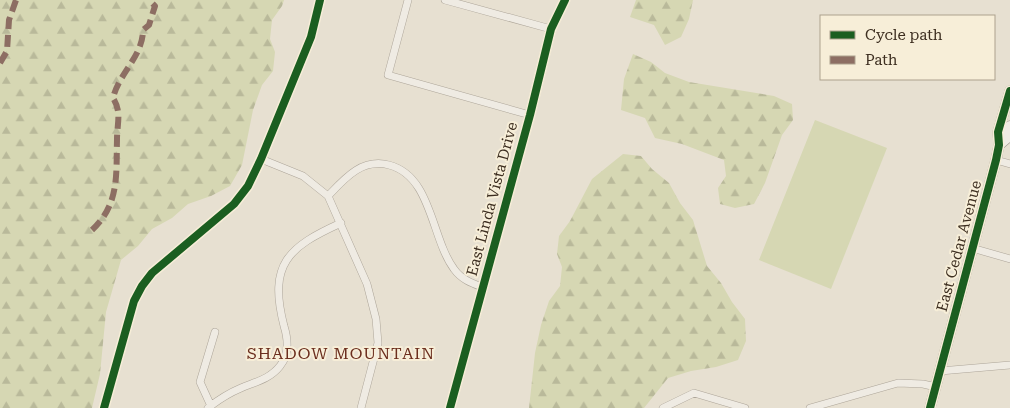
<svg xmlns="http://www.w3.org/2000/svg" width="1010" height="408" font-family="'Roboto Serif',serif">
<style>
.forest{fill:url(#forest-firs)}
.pitch{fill:#d6d7b3}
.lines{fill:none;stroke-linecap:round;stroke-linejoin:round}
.minor-casing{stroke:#ada599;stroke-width:8}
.tertiary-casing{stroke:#ada599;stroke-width:10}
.secondary-casing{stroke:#9c958a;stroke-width:11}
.minor{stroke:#efebe3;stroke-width:7}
.tertiary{stroke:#efebe3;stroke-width:9}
.secondary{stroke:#efebe3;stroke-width:10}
.quiet{stroke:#8d6e63;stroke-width:6;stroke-dasharray:12 6;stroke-linecap:butt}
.cycleway-casing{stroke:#f7eed8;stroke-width:11}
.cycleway{stroke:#1b5e20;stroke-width:8}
.labels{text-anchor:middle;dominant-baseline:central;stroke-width:4;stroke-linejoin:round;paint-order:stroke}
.street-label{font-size:15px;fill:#3d2e20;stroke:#f7eed8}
.neighbourhood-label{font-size:16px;letter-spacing:1px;fill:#6b2e1e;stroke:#f7eed8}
</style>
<defs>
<pattern id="forest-firs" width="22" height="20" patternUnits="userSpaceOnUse" patternTransform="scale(1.25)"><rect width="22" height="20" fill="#d6d7b3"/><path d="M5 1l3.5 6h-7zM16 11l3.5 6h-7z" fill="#b9b99a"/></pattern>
</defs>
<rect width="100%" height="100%" fill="#e7e0d1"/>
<path class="forest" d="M0,0H284L282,6L272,20L270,39L275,52L273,71L262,85L253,110L242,165L230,186L211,196L188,204L172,218L152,229L138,246L121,260L106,312L100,374L92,408H0Z
M636,0H693L689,19L681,37L665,45L654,25L630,17Z
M633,54L651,62L665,73L689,82L774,96L792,104L793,120L782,135L765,183L754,204L735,208L720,204L718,188L726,176L724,160L682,144L655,138L645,118L621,110L624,79Z
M623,154L641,156L652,169L669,183L680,203L693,220L707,266L721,283L732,302L745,319L746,341L738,360L716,367L691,371L668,378L644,408H529L535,353L541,325L549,301L560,286L562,267L557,254L559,236L570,221L592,179Z"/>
<path class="pitch" d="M815,120L887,148L831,289L759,260Z"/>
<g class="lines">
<g class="minor-casing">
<path id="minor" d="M408,0L388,75L530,115
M445,0L551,29
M261,159L303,176L328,196L367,284L376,319L378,343L361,408
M996,160L1010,164
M328,196C345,178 362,158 389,165C432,176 431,238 454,269C461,279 471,283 482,287
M972,248L1010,259
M940,371L1010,365
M211,406L200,382L215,332
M104,408L134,301L142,286L152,273L234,204L248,186L261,159L311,37L320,0
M208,408C218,400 229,393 241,388C255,382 270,379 280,366C289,355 288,339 284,326C268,264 288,247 341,223
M663,408L694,393L745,408
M810,408L898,383L923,384L936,387"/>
</g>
<g class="tertiary-casing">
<path id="tertiary" d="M450,408L530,115L551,29L565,0"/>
</g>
<g class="secondary-casing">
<path id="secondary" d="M999,145L1006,139L1010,126
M930,408L996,160L999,145L998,132L1010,91"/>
</g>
<use href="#minor" class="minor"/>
<use href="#tertiary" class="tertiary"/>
<use href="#secondary" class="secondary"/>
<path class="quiet" d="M0,63L7,51L9,20L16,0
M92,230C120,204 116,174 117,139C117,124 122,112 113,98C119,73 143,56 143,30L149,25L155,6L149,0"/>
<g class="cycleway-casing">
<path id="cycleway" d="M104,408L134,301L142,286L152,273L234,204L248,186L261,159L311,37L320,0
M450,408L530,115L551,29L565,0
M930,408L996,160L999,145L998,132L1010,91"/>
</g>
<use href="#cycleway" class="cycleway"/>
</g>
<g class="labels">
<g class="street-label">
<text transform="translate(492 199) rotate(-75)">East Linda Vista Drive</text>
<text transform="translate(959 246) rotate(-75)">East Cedar Avenue</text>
</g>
<g class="neighbourhood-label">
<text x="341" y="353">SHADOW MOUNTAIN</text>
</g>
</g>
<rect x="820" y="15" width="175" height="65" fill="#f7eed8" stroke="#ada18e"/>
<rect x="830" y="31" width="25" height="8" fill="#1b5e20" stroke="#ada18e"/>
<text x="865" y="40" font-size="15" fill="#3d2e20">Cycle path</text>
<rect x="830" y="56" width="25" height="8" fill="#8d6e63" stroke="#ada18e"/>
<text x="865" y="65" font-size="15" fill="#3d2e20">Path</text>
</svg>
